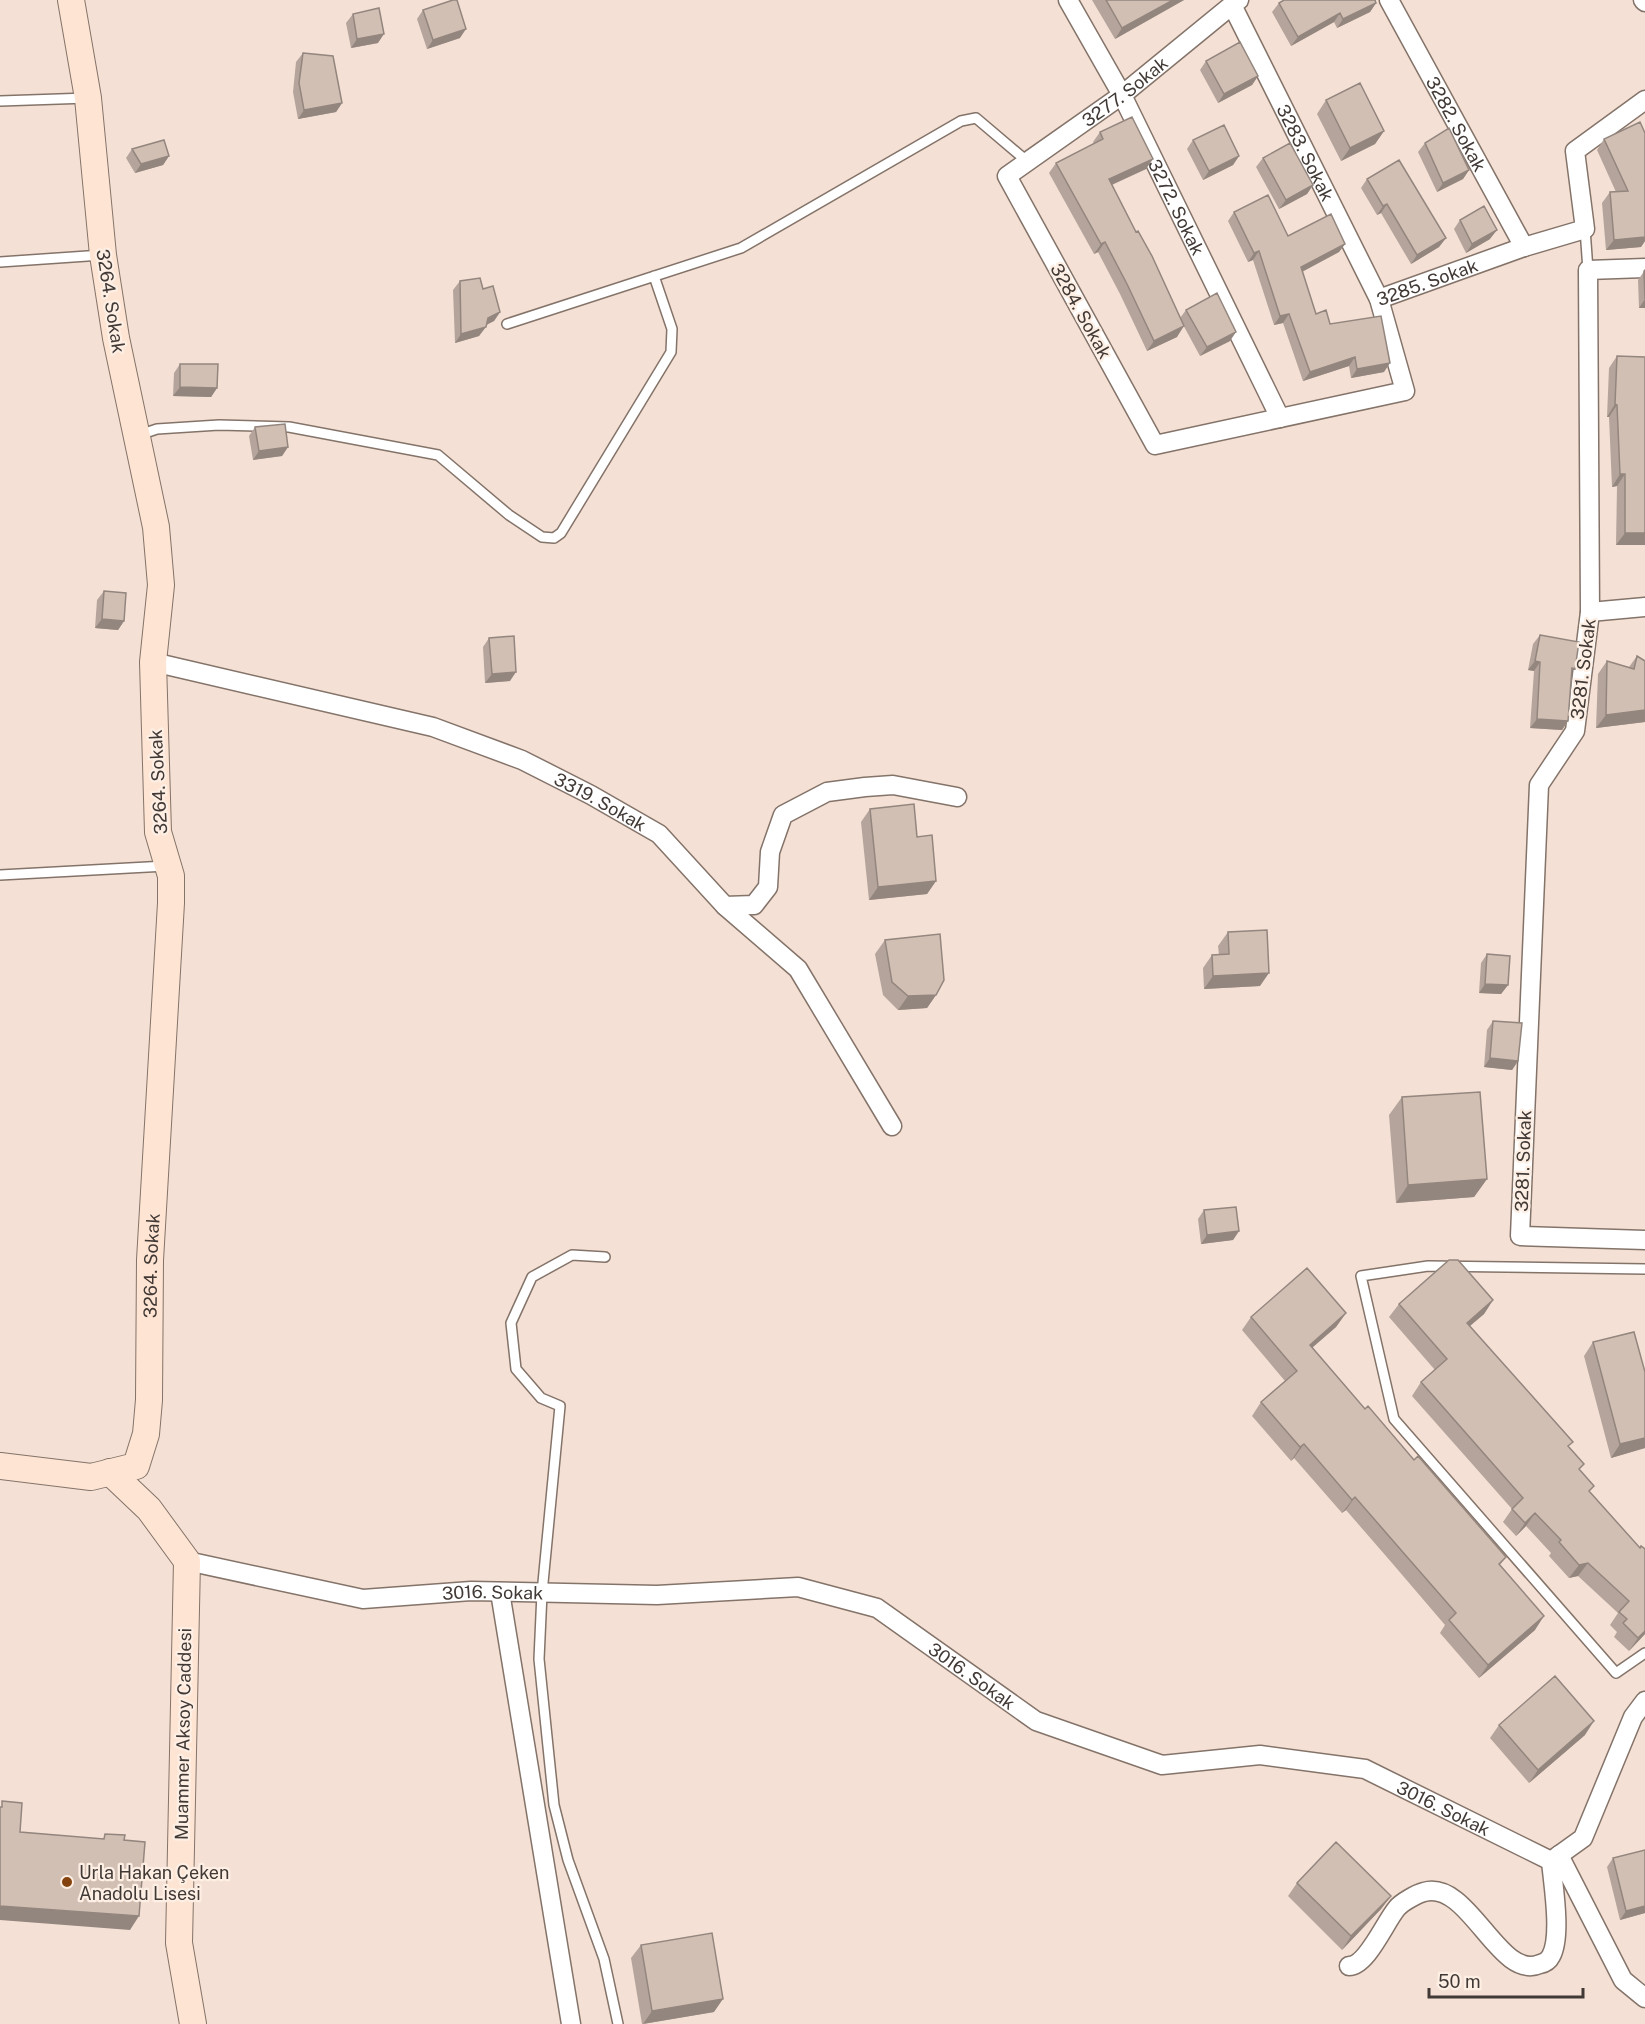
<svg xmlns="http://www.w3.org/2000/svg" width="1645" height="2024" font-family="'Public Sans',sans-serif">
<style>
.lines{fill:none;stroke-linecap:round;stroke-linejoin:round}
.lane-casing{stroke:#847369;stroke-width:12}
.street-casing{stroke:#847369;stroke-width:21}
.secondary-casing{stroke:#847369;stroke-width:28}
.lane{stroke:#fff;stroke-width:9}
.street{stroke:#fff;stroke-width:18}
.secondary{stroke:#fee4d2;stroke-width:26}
.wall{fill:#b5a49b}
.shaded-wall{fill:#93867e}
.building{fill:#d2bfb4;stroke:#93867e;stroke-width:1.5}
.poi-dot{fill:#84430e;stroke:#feefe5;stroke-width:2}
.labels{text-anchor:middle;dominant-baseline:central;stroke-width:4.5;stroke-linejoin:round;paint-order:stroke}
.street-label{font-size:18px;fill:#413935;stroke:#feefe5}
.poi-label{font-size:18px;fill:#413935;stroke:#feefe5;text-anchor:start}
</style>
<rect width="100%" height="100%" fill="#f4e0d5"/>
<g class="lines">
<g class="lane-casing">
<path id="lane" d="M0,101L88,98
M1585,229L1588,270
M0,262L102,255
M507,324L741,248L961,121L976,118L1028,162
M139,435L157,429L219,425L289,427L438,455L509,515L542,537L554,538L561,533L671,352L672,329L654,276
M0,875L166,866
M605,1257L572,1255L532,1277L511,1323L516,1369L541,1398L560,1406L542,1593L539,1659L554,1805L568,1860L604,1959L618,2024
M1645,1269L1428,1266L1361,1276L1394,1419L1616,1673L1645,1653"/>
</g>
<g class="street-casing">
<g id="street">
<path id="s1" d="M1068,0L1122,95L1280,418"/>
<path id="s2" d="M1389,0L1524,247"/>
<path d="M1643,0L1645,2"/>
<path id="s3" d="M1232,5L1379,299L1405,391L1155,445L1007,176L1122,95L1232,5L1239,0"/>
<path d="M1645,268L1588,270L1590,612L1575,731L1539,785L1520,1236L1645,1240"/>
<path id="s4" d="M1379,299L1524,247L1585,229L1575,151L1645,100"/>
<path d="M1590,612L1645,607"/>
<path id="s5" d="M153,662L433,727L522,760L591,795L659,834L725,906L754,905L768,887L770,852L783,815L827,792L865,787L893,785L957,797"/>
<path d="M725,906L798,969L892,1126"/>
<path id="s6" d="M187,1561L363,1599L471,1591L657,1595L798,1587L877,1608L1036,1721L1162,1765L1260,1755L1365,1769L1551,1861L1583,1838L1633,1717L1645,1701"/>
<path d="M500,1592L571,2024"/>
<path d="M1559,1855L1623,1980L1645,1998"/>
<path d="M1349,1966C1367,1966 1385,1922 1397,1908C1401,1903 1416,1894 1424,1892C1469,1879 1499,1982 1540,1964C1545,1963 1549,1960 1551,1956C1562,1936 1553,1884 1551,1861"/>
</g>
</g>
<g class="secondary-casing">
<g id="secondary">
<path id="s7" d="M0,1466L91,1477L136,1466L146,1434L149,1400L150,1260L171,903V876L158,832L153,662L161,585L156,527L116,338L103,255L88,98L71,0"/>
<path d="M110,1472L149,1509L187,1561L179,1943L193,2024"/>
</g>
</g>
<use href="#lane" class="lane"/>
<use href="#street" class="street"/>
<use href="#secondary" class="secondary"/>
</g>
<path class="wall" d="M1092,0H1184L1115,39Z
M1279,3H1376L1370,12L1337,28L1334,22L1291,46L1272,12Z
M423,10L460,38L427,49L417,19Z
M353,14L378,43L351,48L346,23Z
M303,53L342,103L336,112L298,119L293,92L296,62Z
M1206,61L1258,76L1252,85L1218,103L1200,70Z
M1326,100L1384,131L1375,144L1341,161L1317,114Z
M1100,132L1146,169L1112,185L1180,318L1186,310L1230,341L1200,356L1181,321L1177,337L1147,351L1120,294L1098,252L1094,254L1049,173L1056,163L1094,144L1093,142Z
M1645,133V241L1641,247L1606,250L1602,203L1610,192H1616L1597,150L1604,139Z
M1193,140L1239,156L1233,165L1203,180L1187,149Z
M1425,143L1469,170L1463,179L1437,192L1418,152Z
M132,149L169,156L163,165L135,173L126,158Z
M1263,158L1313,185L1307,194L1279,209L1256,167Z
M1367,179L1446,238L1439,247L1411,264L1381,213L1377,215L1361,188Z
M1234,212L1288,236L1345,244L1339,252L1302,272L1316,314L1330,324L1384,372L1351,378L1349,366L1303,381L1283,323L1274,325L1253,260L1248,262L1228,221Z
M1460,220L1490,239L1466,253L1454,229Z
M1645,270V308H1639L1638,280Z
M460,281L483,289L500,312L494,321L486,325L479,336L455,343L453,290Z
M1617,356L1645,357V545H1616L1617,486L1612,487L1609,417H1607L1609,368Z
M180,364L217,388L211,397L173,396L174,373Z
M255,427L288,447L282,456L253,460L249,436Z
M104,591L124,621L118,630L95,628L97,600Z
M1540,635L1572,673L1568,721L1562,730L1530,728L1534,671L1528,670L1533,644Z
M489,638L510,681L485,683L483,647Z
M1637,656L1645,661V722L1596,728L1598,674L1607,661L1629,667Z
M870,809L917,837L936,881L927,894L869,900L861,822Z
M1228,932L1260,986L1204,989L1203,968L1212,955H1219L1218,946Z
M885,940L936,995L927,1008L898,1010L883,995L875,954Z
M1487,954L1508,985L1501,994L1479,993L1481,963Z
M1493,1021L1518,1061L1512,1070L1484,1067L1487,1030Z
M1402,1097L1487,1179L1474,1197L1396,1203L1389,1115Z
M1204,1210L1239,1231L1233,1240L1201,1244L1198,1219Z
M1493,1300L1484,1314L1470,1326L1569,1447L1580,1470L1645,1634L1629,1651L1614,1637L1617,1632L1610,1625L1618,1613L1578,1576L1569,1578L1549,1556L1551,1553L1526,1526L1516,1536L1503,1522L1512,1509L1412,1396L1421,1382L1435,1370L1389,1317L1399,1304Z
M1346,1313L1336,1327L1312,1348L1365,1409L1414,1460L1506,1557L1500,1565L1535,1630L1479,1678L1440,1633L1445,1625L1392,1563L1346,1510L1342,1513L1294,1458L1291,1461L1252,1416L1261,1402L1285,1381L1242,1330L1251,1317Z
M1593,1342L1645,1448L1611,1458L1584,1356Z
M1499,1725L1585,1735L1529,1783L1490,1738Z
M1613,1858L1645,1913L1620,1920L1607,1867Z
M1297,1883L1391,1896L1381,1909L1342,1950L1288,1896Z
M641,1945L714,2012L642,2024L631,1958Z"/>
<path class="shaded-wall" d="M1173,0H1184L1115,39L1122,28Z
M1376,3L1370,12L1337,28L1343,19Z
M1340,13L1334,22L1291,46L1298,37Z
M466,29L460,38L427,49L433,40Z
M384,34L378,43L351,48L357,39Z
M1258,76L1252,85L1218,103L1224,94Z
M342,103L336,112L298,119L304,110Z
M1384,131L1375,144L1341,161L1350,148Z
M169,156L163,165L135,173L141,164Z
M1239,156L1233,165L1203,180L1209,171Z
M1153,159L1146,169L1102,189L1109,179Z
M1469,170L1463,179L1437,192L1443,183Z
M1313,185L1307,194L1279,209L1286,200Z
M1387,204L1381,213L1377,215L1383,206Z
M1497,230L1490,239L1466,253L1472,244Z
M1645,235V241L1641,247L1606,250L1614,240Z
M1446,238L1439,247L1411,264L1417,255Z
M1105,242L1098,252L1094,254L1101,244Z
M1345,244L1339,252L1294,276L1301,267Z
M1259,251L1253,260L1248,262L1254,253Z
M1645,299V308H1639Z
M500,312L494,321L482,327L488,318Z
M1289,314L1283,323L1274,325L1280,316Z
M1184,326L1177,337L1147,351L1154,341Z
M486,327L479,336L455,343L461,334Z
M1236,332L1230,341L1200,356L1207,347Z
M1355,357L1349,366L1303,381L1310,372Z
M1390,363L1384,372L1351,378L1357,369Z
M180,387L217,388L211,397L173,396Z
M1615,404L1617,405L1609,417H1607Z
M288,447L282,456L253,460L259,451Z
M1620,474H1625L1617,486L1612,487Z
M1625,533H1645V545H1616Z
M102,619L124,621L118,630L95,628Z
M1535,661L1540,662L1534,671L1528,670Z
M516,672L510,681L485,683L492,674Z
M1645,710V722L1596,728L1606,715Z
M1537,719L1568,721L1562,730L1530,728Z
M936,881L927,894L869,900L878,887Z
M1269,973L1260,986L1204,989L1213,976Z
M1485,984L1508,985L1501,994L1479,993Z
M936,995L927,1008L898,1010L908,996Z
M1490,1058L1518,1061L1512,1070L1484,1067Z
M1487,1179L1474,1197L1396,1203L1408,1185Z
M1239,1231L1233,1240L1201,1244L1207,1235Z
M1493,1300L1484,1314L1458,1336L1467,1323Z
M1346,1313L1336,1327L1300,1358L1310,1345Z
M1645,1438V1448L1611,1458L1620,1444Z
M1304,1444L1294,1458L1291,1461L1300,1447Z
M1355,1497L1346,1510L1342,1513L1352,1500Z
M1535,1513L1526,1526L1516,1536L1525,1523Z
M1588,1563L1578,1576L1569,1578L1579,1565Z
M1544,1616L1535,1630L1479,1678L1488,1665Z
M1645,1631V1634L1629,1651L1638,1638Z
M1594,1721L1585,1735L1529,1783L1538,1770Z
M1391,1896L1381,1909L1342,1950L1351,1936Z
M0,1906L139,1916L130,1930L0,1920Z
M1645,1906V1913L1620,1920L1626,1911Z
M723,1999L714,2012L643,2024L652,2011Z"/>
<path class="building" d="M453,0H457L466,29L433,40L423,10Z
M1106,0H1173L1122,28Z
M1284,0H1375L1376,3L1343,19L1340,13L1298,37L1279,3Z
M379,8L384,34L357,39L353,14Z
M1240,42L1258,76L1224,94L1206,61Z
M303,53L333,56L342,103L304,110L299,83Z
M1360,83L1384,131L1350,148L1326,100Z
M1132,117L1153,159L1109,179L1136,232L1138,231L1152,256L1184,326L1154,341L1127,284L1105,242L1101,244L1056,163L1103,139L1100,132Z
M1640,122L1645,133V237L1614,240L1610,192L1628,191L1604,139Z
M1224,125L1239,156L1209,171L1193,140Z
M1449,128L1469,170L1443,183L1425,143Z
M164,140L169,156L141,164L132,149Z
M1290,143L1313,185L1286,200L1263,158Z
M1399,160L1446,238L1417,255L1387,204L1383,206L1367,179Z
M1268,195L1288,236L1331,214L1345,244L1301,267L1316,314L1326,310L1330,324L1381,316L1390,363L1357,369L1355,357L1310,372L1289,314L1280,316L1259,251L1254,253L1234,212Z
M1484,206L1497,230L1472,244L1460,220Z
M1645,270V299L1644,271Z
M480,278L483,289L493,286L500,312L488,318L486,327L461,334L460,281Z
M1217,293L1236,332L1207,347L1186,310Z
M1617,356L1645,357V533H1625V474H1620L1617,405L1615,404Z
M180,364H218L217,388L180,387Z
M285,424L288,447L259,451L255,427Z
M104,591L126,593L124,621L102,619Z
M1540,635L1579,642L1575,669L1572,668L1568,721L1537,719L1540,662L1535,661Z
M514,636L516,672L492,674L489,638Z
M1637,656L1645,661V710L1606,715L1607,661L1634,669Z
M914,804L917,837L932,835L936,881L878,887L870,809Z
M1267,930L1269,973L1213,976L1212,955L1229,954L1228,932Z
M940,934L944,980L936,995L908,996L892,982L885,940Z
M1487,954L1510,956L1508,985L1485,984Z
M1493,1021L1522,1023L1518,1061L1490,1058Z
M1480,1092L1487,1179L1408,1185L1402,1097Z
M1236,1207L1239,1231L1207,1235L1204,1210Z
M1449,1260H1458L1493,1300L1467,1323L1573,1442L1568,1446L1584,1464L1579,1469L1594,1486L1589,1491L1640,1548L1641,1546L1645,1549V1631L1638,1638L1623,1623L1627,1619L1619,1612L1629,1601L1588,1563L1579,1565L1559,1542L1561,1540L1535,1513L1525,1523L1512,1509L1523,1498L1421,1382L1447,1359L1399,1304Z
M1307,1268L1346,1313L1310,1345L1365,1409L1368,1406L1414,1460L1418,1456L1506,1557L1499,1564L1544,1616L1488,1665L1449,1620L1456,1613L1401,1550L1355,1497L1352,1500L1304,1444L1300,1447L1261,1402L1297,1371L1251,1317Z
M1634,1332L1645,1372V1438L1620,1444L1593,1342Z
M1555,1676L1594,1721L1538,1770L1499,1725Z
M2,1801L22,1803L20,1832L104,1839L105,1834L125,1835L124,1840L145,1842L139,1916L0,1906V1807H2Z
M1336,1842L1391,1896L1351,1936L1297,1883Z
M1645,1850V1906L1626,1911L1613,1858Z
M712,1933L723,1999L652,2011L641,1945Z"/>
<circle class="poi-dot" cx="67" cy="1882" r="6"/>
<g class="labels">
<g class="street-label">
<text stroke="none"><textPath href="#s3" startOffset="1132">3277. Sokak</textPath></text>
<text stroke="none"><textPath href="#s2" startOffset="141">3282. Sokak</textPath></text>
<text stroke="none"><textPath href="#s3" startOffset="165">3283. Sokak</textPath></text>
<text stroke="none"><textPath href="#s1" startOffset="234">3272. Sokak</textPath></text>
<text stroke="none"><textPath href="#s4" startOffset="51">3285. Sokak</textPath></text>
<text transform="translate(111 301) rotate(81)">3264. Sokak</text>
<text transform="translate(1081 311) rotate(61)">3284. Sokak</text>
<text transform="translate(1583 669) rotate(-83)">3281. Sokak</text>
<text transform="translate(158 782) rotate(-93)">3264. Sokak</text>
<text stroke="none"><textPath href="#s5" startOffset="471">3319. Sokak</textPath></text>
<text transform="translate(1523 1161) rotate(-88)">3281. Sokak</text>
<text stroke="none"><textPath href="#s7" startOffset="340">3264. Sokak</textPath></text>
<text stroke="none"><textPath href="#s6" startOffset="310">3016. Sokak</textPath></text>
<text stroke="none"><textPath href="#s6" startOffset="814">3016. Sokak</textPath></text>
<text transform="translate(183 1734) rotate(-89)">Muammer Aksoy Caddesi</text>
<text stroke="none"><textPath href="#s6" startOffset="1318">3016. Sokak</textPath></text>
</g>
<g class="poi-label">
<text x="79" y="1872">Urla Hakan Çeken<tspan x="79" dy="21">Anadolu Lisesi</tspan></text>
</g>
</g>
<path d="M1429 1988v9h154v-9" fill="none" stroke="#413935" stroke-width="3"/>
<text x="1438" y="1988" font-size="18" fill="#413935" stroke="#feefe5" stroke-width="4.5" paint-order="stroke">50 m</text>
</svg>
